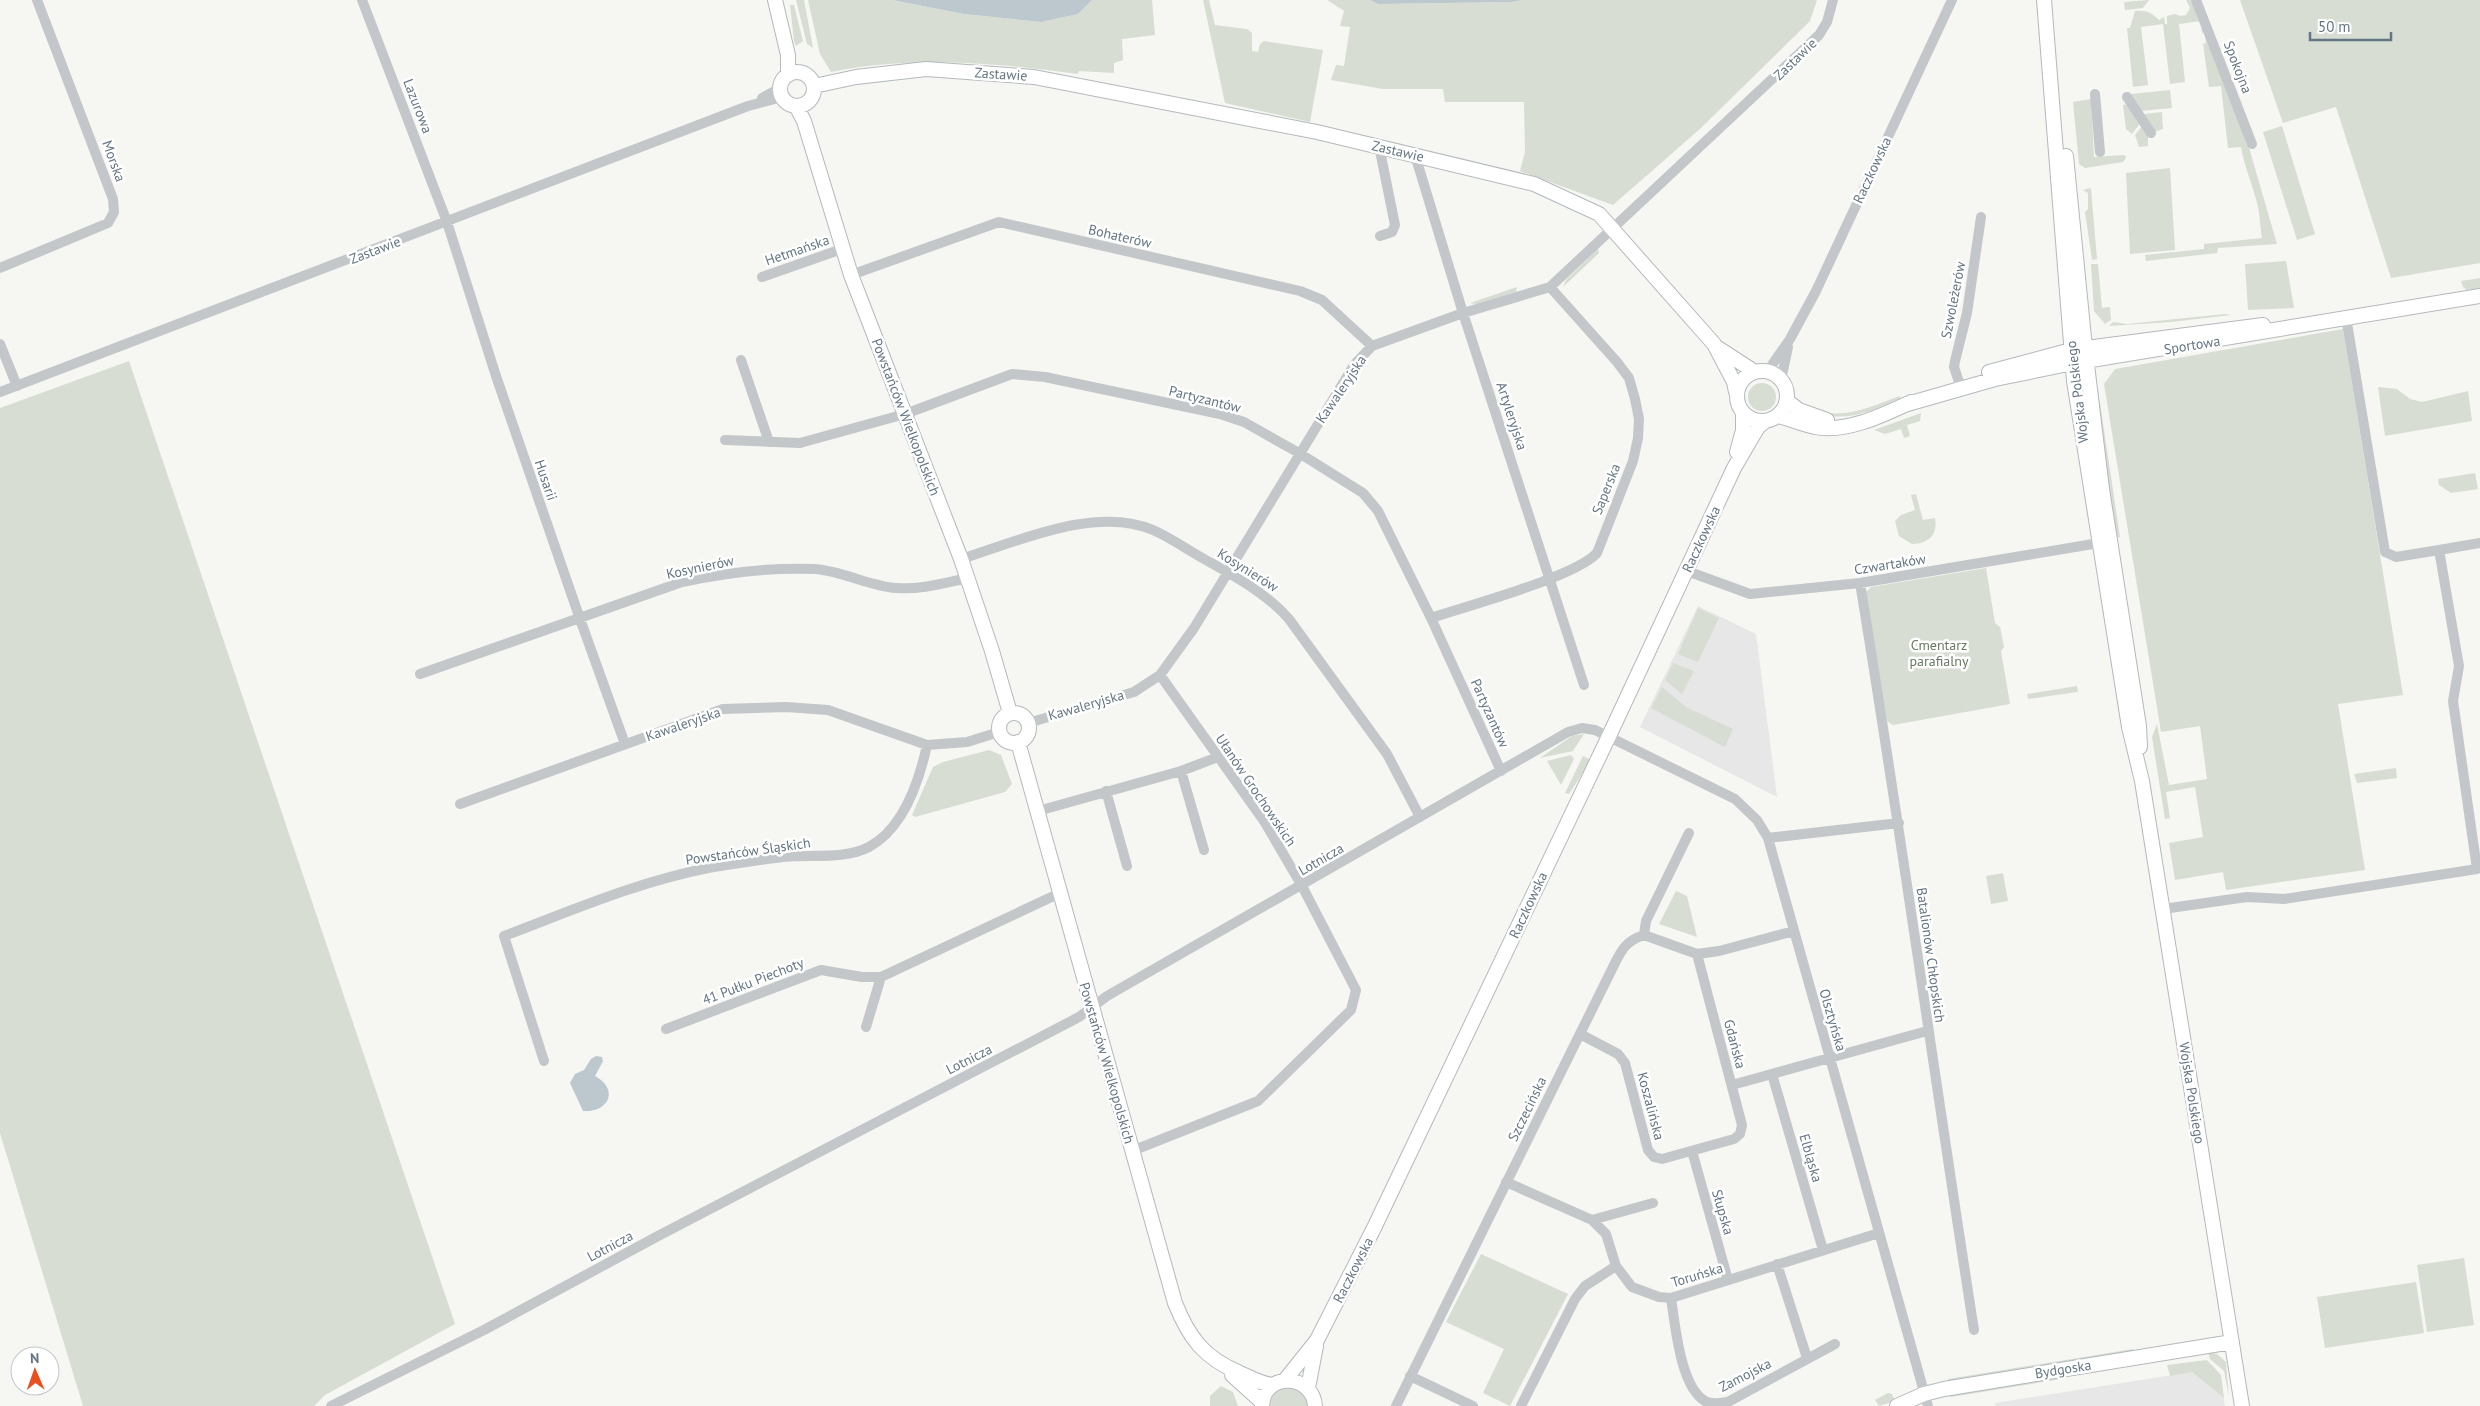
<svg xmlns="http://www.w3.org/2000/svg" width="2480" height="1406" font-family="'PT Sans',sans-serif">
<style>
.built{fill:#e6e7e6}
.green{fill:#d7ddd3}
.water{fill:#bcc8cd}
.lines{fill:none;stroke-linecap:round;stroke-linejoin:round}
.secondary-casing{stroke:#b3b9bd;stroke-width:16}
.street{stroke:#c3c7ca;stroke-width:10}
.secondary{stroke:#fff;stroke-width:14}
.labels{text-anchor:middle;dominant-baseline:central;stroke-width:5;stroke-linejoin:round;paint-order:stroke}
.street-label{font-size:14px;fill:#647684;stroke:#fff}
.park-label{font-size:14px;fill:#687b63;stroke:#fff}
</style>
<rect width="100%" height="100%" fill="#f6f6f2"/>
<path class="built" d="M1698,606L1756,634L1777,797L1640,727Z
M2192,1372L2223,1396L2225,1406H1996L1995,1403Z"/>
<path class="green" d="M796,0H804L813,48L807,44Z
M808,0H892L964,14L1041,22L1078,14L1092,0H1152L1155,35L1122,39L1123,60L1114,63V73L1079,71L1078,74C996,63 913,55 831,72L820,54Z
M1203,0H1209L1215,25L1247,29L1252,33V51L1258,52L1260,44L1264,41L1323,50L1310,122L1225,103Z
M1327,0H1370L1378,4L1512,2L1522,0H1817L1810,21L1701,128L1613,205L1520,171L1525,152L1524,102H1445L1443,89H1383L1331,80L1336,65L1344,66L1350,27L1340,26L1344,11Z
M2149,0L2143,8L2125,10L2124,2Z
M2186,0H2190L2200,15L2205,29L2202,34L2201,21L2179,24L2185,82L2170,84L2163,24L2141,27L2148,85L2133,87L2127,28H2130L2135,11C2147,10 2152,13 2159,20L2164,17L2165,24H2167V16L2175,14L2180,16L2186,15L2190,8Z
M2240,0H2480V263L2391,278L2336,107L2283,123Z
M790,5H794L803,41L796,46L794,41Z
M2205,35L2243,127L2277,244L2218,248L2217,253L2146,261L2145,255L2204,249V244L2262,238C2260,226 2260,214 2257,203C2252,183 2244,166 2241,147L2228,148L2221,86L2209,87L2203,44L2206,43Z
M2170,90L2172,108L2141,111L2131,94Z
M2091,99L2094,157L2125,155L2126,158L2123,162L2085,168L2079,164L2073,102Z
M2130,104L2141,122L2132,134L2126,129L2123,105Z
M2162,112L2163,129L2154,132L2144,114Z
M2143,125L2148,133V146L2139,147L2135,135Z
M2282,126L2315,234L2297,240L2263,132Z
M2170,168L2175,250L2130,254L2126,173Z
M2089,188L2091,189L2097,259L2092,260L2085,212L2088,209V193L2083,190Z
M1598,249L1599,253L1563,287L1566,280Z
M2286,261L2294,308L2248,310L2245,264Z
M2091,264H2098L2102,308L2110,307L2111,320L2105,324L2094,311Z
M2480,278V288L2467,290L2463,287L2461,281Z
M1517,287L1516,292L1476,304L1470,303Z
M2225,314L2231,315L2171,322L2109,326L2113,322L2127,324Z
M2343,329L2403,695L2338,704L2365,870L2226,890L2223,872L2175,880L2169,843L2203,837L2195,787L2166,792L2170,818L2165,819L2152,737L2157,724L2169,785L2207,779L2200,726L2161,732L2104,384L2115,369Z
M129,361L455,1324L325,1395L314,1406H83L0,1133V408Z
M1748 397a14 14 0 1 1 28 0a14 14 0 1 1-28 0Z
M2095,386L2098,390L2120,537L2115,538Z
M2378,387L2397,389L2410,399L2422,402L2468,391L2472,421L2385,436Z
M1900,396V400C1875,410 1854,419 1828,416L1827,413C1853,416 1875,405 1900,396Z
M1921,413L1920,421L1907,425L1910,436L1904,438L1901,429L1885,434L1874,430Z
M2475,473L2478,489L2451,493L2439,485L2438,479Z
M1916,494L1923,520L1935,518C1938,534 1929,544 1912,544L1899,536L1895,521L1901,515L1915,510L1911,495Z
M1986,568L1995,623L2000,627L2004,647L2001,651L2010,704L1893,725L1887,721L1866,592L1871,587Z
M1698,608L1719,618L1698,662L1678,654Z
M1673,663L1694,671L1682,694L1665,680Z
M2077,686L2078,692L2028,699L2027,694Z
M1662,687L1686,707L1733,729L1725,747L1651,708Z
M1584,734L1573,751L1540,758L1572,736Z
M989,750L1001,755L1012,784L1005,792L915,817L912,815L933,767L943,762Z
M1571,755L1574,759L1561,785L1547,761Z
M1583,756L1591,760L1569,794L1565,793Z
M2396,768L2397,778L2357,783L2354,774Z
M2003,873L2008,901L1991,904L1986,876Z
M1676,891L1687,896L1697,937L1659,924Z
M1481,1254L1568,1294L1510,1406L1483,1393L1504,1349L1446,1322Z
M2464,1258L2474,1325L2427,1332L2417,1265Z
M2416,1282L2424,1333L2325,1348L2317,1297Z
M2133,1349L2132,1352L1947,1382L1948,1379Z
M2208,1352L2217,1354L2226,1362L2229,1397L2224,1371L2210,1359Z
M2207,1360L2221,1375L2224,1398L2192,1372L2170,1376L2167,1365Z
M2056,1377L2061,1379L1951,1397L1949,1395Z
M1294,1380L1315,1406H1262L1264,1395Z
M1221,1386L1233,1392L1238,1406H1210V1396Z
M1888,1393L1892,1394L1895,1401L1879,1406L1875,1400Z"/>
<path class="water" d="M892,0H1092L1078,14L1041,22L964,14Z
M1370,0H1522L1512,2L1378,4Z
M596,1056L602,1057L603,1061L595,1076C620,1090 608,1113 583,1111L570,1083L575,1074L584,1070L591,1059Z"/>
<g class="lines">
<g class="secondary-casing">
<path id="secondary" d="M775,0L788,55V75
M2044,0L2074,381L2129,727L2142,781L2242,1406
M780 89a17 17 0 1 1 34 0a17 17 0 1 1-34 0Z
M814,86L856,77L926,69L1034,77L1317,132L1534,184L1599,214L1714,344L1734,382L1736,392
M796,106L804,121L851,275L961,559L992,651L1010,713
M2066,156L2085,348L2102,489L2139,726L2140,747
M1718,348L1755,372
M1737 396a25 25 0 1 1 50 0a25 25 0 1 1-50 0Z
M1989,372L2071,350L2263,325
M1787,401L1799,410L1827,420
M1904,405L1995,379L2073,363L2480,296
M1778,416C1790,419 1802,424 1815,427C1847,433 1883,415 1911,402
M1737,452L1743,430V414
M999 728a15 15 0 1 1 30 0a15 15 0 1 1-30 0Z
M1018,742L1175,1303C1189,1338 1204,1358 1240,1373C1251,1378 1261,1384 1273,1385
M1232,1375L1262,1402
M1285,1380L1317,1340L1374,1228L1609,736L1734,468L1758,427L1764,422
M1308,1388L1316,1346
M1262,1406C1263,1372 1313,1373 1315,1406
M1897,1406L1924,1394L1944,1389L2232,1342"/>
</g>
<path class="street" d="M362,0L447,222L496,376L580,619L625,744
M2196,0L2252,144
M2095,94L2100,152
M2127,97L2151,133
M762,98L780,88
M1379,146L1395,225L1392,232L1380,236
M1415,155L1463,313L1584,685
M0,268L108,223L114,212L113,199L37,0
M851,275L999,222L1300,291L1322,300L1372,346
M762,277L842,249
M2346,317L2385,552L2396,557L2439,550
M0,344L17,386
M741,360L769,442
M1767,372L1790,339L1816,291L1952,0
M1781,380L1788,347
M1961,388L1954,367L1955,361L1967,313L1981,217
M0,392L748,106L782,97
M725,440L800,443L905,414L1012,374L1045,377L1220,414L1244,422L1299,453L1363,493L1378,511L1431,618L1501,771
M961,559C1016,542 1096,505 1153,530C1171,538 1188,550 1206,560C1236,577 1266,593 1289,619L1387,754L1420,817
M1687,571L1750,594L1860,583L2099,543
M1860,583C1901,832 1935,1081 1974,1330
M1431,618C1467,606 1575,577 1597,553L1633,461L1638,438L1639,419L1635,399L1629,378L1617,362L1550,287
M420,674L682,582C725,573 770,567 815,569C843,571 869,586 896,588C920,590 944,583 968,578
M1028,723L1134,692L1160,675L1194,628L1354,365L1372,346L1463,313L1550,287L1819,35L1827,22L1833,0
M1181,771L1204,850
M1106,791L1127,866
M460,804L723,709L786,707L828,710L927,745L967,742L999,732
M1038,811L1181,771L1218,757
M1768,838L1899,823
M2163,909L2247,897L2284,899L2477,869L2453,701L2459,666L2439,550L2480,543
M1644,935L1697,954L1719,951L1794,931
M866,1027L881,977
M666,1029L821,970L862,977H881L1060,893
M1580,1034L1618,1054L1625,1063L1648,1150L1654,1157L1662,1159L1734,1139L1740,1134L1742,1125L1697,954
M544,1061L504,936C571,911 637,882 708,868C733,864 758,860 783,857C810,854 844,860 869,847C904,828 919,782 927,745
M1772,1074L1823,1250
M1732,1085L1927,1031
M1132,1151L1258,1101L1351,1010L1356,990L1302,886L1264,821L1160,675
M1692,1151L1728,1280
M1506,1182L1592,1220L1606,1234L1616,1266L1632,1287L1659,1297L1671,1298L1879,1233
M1592,1220L1653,1203
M1777,1264L1807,1358
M1671,1298C1675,1323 1680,1387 1705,1401C1711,1405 1721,1403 1728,1402L1835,1344
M1410,1376L1473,1406
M331,1406L484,1330L658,1236L1079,1017L1107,996L1568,732L1582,728L1595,730L1735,799L1757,820L1768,838L1928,1406
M1396,1406L1614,965C1622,949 1626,941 1644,935L1646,921L1689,833
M1521,1406L1575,1299L1585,1286L1616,1266"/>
<use href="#secondary" class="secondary"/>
</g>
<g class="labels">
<g class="street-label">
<text transform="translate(1795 59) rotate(-44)">Zastawie</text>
<text transform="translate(2238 67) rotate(69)">Spokojna</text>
<text transform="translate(1001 74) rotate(4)">Zastawie</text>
<text transform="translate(418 106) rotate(69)">Lazurowa</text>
<text transform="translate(1398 151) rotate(13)">Zastawie</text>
<text transform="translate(114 161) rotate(70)">Morska</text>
<text transform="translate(1872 170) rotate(-65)">Raczkowska</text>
<text transform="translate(1120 236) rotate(13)">Bohaterów</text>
<text transform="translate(375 250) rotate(-21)">Zastawie</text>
<text transform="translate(797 250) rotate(-19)">Hetmańska</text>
<text transform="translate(1953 300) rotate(-79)">Szwoleżerów</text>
<text transform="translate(2192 345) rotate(-9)">Sportowa</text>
<text transform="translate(1341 389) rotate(-56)">Kawaleryjska</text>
<text transform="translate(2077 392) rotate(-97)">Wojska Polskiego</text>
<text transform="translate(1205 399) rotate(14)">Partyzantów</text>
<text transform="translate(1512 416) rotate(72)">Artyleryjska</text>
<text transform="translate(906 417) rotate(69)">Powstańców Wielkopolskich</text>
<text transform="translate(546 480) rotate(71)">Husarii</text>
<text transform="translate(1606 489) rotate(-68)">Saperska</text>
<text transform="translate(1701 539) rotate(-65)">Raczkowska</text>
<text transform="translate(1890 564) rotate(-9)">Czwartaków</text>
<text transform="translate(700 567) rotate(-12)">Kosynierów</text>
<text transform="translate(1248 570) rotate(32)">Kosynierów</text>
<text transform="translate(1086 705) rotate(-16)">Kawaleryjska</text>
<text transform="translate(1490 713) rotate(66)">Partyzantów</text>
<text transform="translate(683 724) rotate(-19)">Kawaleryjska</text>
<text transform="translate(1256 790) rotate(56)">Ułanów Grochowskich</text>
<text transform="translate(748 851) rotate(-8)">Powstańców Śląskich</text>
<text transform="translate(1321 859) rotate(-30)">Lotnicza</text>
<text transform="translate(1528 905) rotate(-65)">Raczkowska</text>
<text transform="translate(1931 955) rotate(82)">Batalionów Chłopskich</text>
<text transform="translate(753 981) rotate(-21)">41 Pułku Piechoty</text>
<text transform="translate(1833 1020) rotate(74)">Olsztyńska</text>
<text transform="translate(1735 1044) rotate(75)">Gdańska</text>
<text transform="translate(969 1059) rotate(-27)">Lotnicza</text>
<text transform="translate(1107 1063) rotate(74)">Powstańców Wielkopolskich</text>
<text transform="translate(2192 1093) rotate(81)">Wojska Polskiego</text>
<text transform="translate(1651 1106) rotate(75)">Koszalińska</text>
<text transform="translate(1527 1109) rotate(-64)">Szczecińska</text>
<text transform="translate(1811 1158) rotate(74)">Elbląska</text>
<text transform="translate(1723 1212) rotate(74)">Słupska</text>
<text transform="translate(610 1246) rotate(-28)">Lotnicza</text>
<text transform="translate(1353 1270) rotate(-63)">Raczkowska</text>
<text transform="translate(1697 1275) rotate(-17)">Toruńska</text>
<text transform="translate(2063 1369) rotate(-9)">Bydgoska</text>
<text transform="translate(1745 1375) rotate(-27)">Zamojska</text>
</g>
<g class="park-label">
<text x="1939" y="645">Cmentarz<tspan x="1939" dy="16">parafialny</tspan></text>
</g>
</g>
<g transform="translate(35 1371) rotate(358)"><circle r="24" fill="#ffffff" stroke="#c1c8ce"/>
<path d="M0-4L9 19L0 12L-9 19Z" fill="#e85020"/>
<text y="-8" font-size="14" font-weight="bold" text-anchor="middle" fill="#647684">N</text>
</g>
<path d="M2310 32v8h81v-8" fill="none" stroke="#647684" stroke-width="2.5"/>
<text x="2318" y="32" font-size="15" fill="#647684" stroke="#ffffff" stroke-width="4" paint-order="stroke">50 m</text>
</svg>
